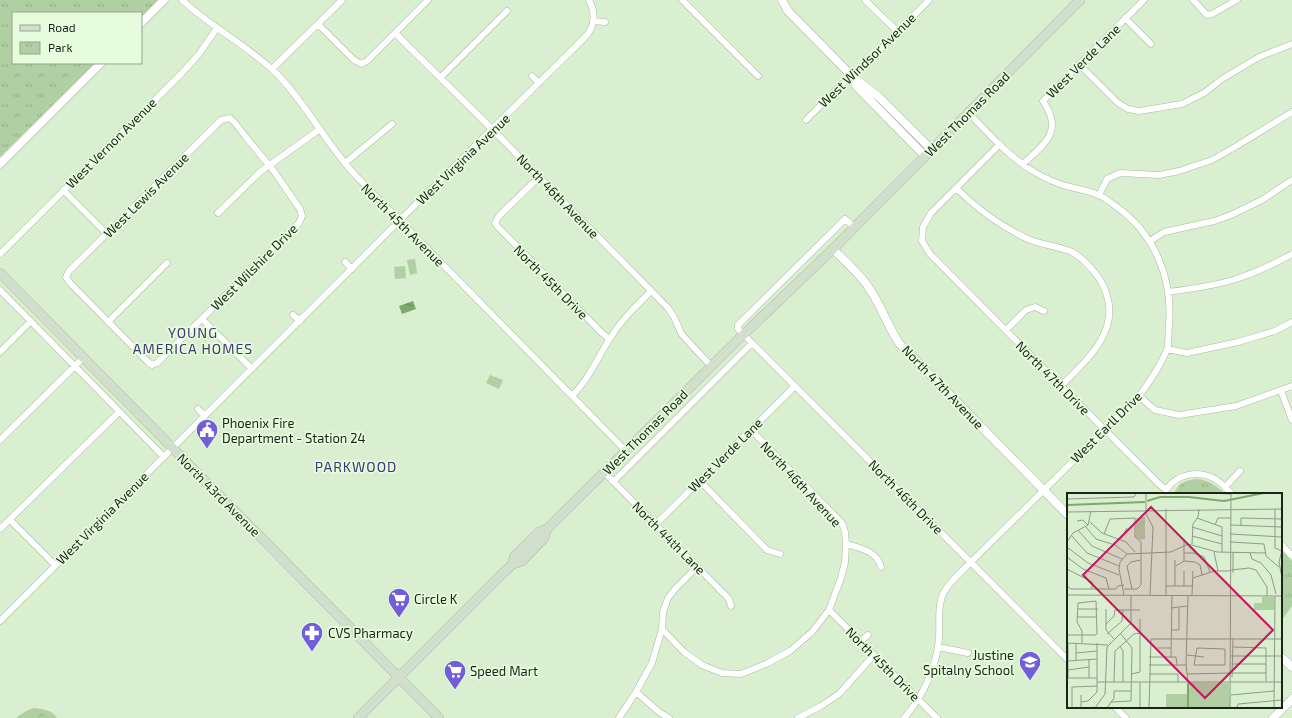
<svg xmlns="http://www.w3.org/2000/svg" width="1292" height="718" font-family="'Exo 2',sans-serif">
<style>
.park{fill:url(#park-tufts)}
.pitch{fill:#b0cfa2}
.water{fill:url(#water-ripples)}
.lines{fill:none;stroke-linecap:round;stroke-linejoin:round}
.minor-casing{stroke:#a8bd9f;stroke-width:7}
.tertiary-casing{stroke:#a8bd9f;stroke-width:9}
.secondary-casing{stroke:#a8bd9f;stroke-width:10}
.minor{stroke:#fff;stroke-width:6}
.tertiary{stroke:#fff;stroke-width:8}
.secondary{stroke:#d3dfcd;stroke-width:9}
.labels{text-anchor:middle;dominant-baseline:central;stroke-width:3.5;stroke-linejoin:round;paint-order:stroke}
.street-label{font-size:13px;fill:#1b2317;stroke:#e6fcdd}
.poi-label{font-size:13px;fill:#1b2317;stroke:#e6fcdd;text-anchor:start}
.neighbourhood-label{font-size:14px;letter-spacing:1px;fill:#403874;stroke:#e6fcdd}
.inset-river{fill:none;stroke:#7ea86c;stroke-width:2}
.inset-road{fill:none;stroke:#8d9d86;stroke-width:1}
.view{fill:#c2185b;fill-opacity:0.15;stroke:#c2185b;stroke-width:2}
.inset-edge{fill:none;stroke:#1b2317;stroke-width:2}
</style>
<defs>
<pattern id="park-tufts" width="24" height="20" patternUnits="userSpaceOnUse"><rect width="24" height="20" fill="#b0cfa2"/><path d="M3 7l-1-3M5 7V3M7 7l1-3M15 17l-1-3M17 17v-4M19 17l1-3" fill="none" stroke="#97b18b"/></pattern>
<pattern id="water-ripples" width="26" height="14" patternUnits="userSpaceOnUse"><rect width="26" height="14" fill="#7ea86c"/><path d="M2 4q2-2 4 0t4 0M15 11q2-2 4 0t4 0" fill="none" stroke="#668858"/></pattern>
</defs>
<rect width="100%" height="100%" fill="#d9efd0"/>
<path class="park" d="M0,0H158L141,17V13H13V63H95L0,157Z
M1197,479C1209,480 1217,486 1225,494H1174C1178,483 1185,480 1197,479Z
M1281,550L1292,561V606L1281,621Z
M34,708C43,709 52,710 57,718H16L26,711Z"/>
<path class="pitch" d="M415,259L417,273L410,275L407,260Z
M405,266L406,278L395,279L394,267Z
M490,375L503,380L499,389L486,383Z"/>
<path class="water" d="M413,301L416,309L402,314L399,306Z"/>
<g class="lines">
<g class="minor-casing">
<path id="minor" d="M182,0C211,27 247,45 276,73C307,104 327,146 358,178L626,451
M682,0L758,76
M865,0L897,31
M1193,0L1207,15L1212,14L1237,0
M1125,18L1151,44
M593,21L605,22
M318,24L354,60L361,64L367,61L428,0
M395,33L496,133L668,308L674,317L681,333L685,338L711,366
M1079,64L1118,103L1128,109L1139,111L1182,104L1204,93L1222,79L1259,57L1292,44
M272,69L342,0
M532,76L539,83
M441,77L507,11
M230,118L235,123L245,136L273,170L300,209L302,216L299,223L157,363L152,365L148,362L70,283L66,277L69,271L221,120Z
M806,120L844,82L859,71L929,0
M1000,144L931,213L923,227L922,241L930,254L1158,483L1166,490C1177,473 1201,469 1218,481C1223,484 1227,490 1232,494
M345,163L392,124
M1023,164C1035,152 1057,138 1051,118C1050,112 1046,106 1043,101L1144,0
M539,177L499,216L495,223L498,227L602,333L609,339
M956,188C978,210 1000,226 1028,239C1042,245 1058,246 1072,252C1083,258 1091,267 1098,277C1103,283 1105,289 1107,296C1119,333 1084,363 1061,386
M63,190L107,234
M1099,195L1107,179L1120,173L1159,175L1179,171L1212,160L1235,147L1292,112
M218,213L260,172L320,129
M854,227L845,219L738,325V329L1068,660
M1150,241L1164,232L1214,221L1231,215L1262,200L1292,180
M0,254L181,74L199,54L217,28
M345,262L352,269
M0,290L164,457
M1168,292C1191,289 1214,286 1236,279C1255,273 1274,264 1292,254
M293,315L300,321
M202,319L252,369
M108,322L167,263
M1006,330L1026,310L1035,307L1044,311
M1167,349L1187,353L1238,342L1275,331L1292,322
M0,352L31,321
M1281,391L1292,420
M572,396C588,380 597,359 609,340C621,320 635,307 651,291
M1139,396L1155,410L1179,415L1236,406L1292,386
M198,409L205,416
M751,430L842,523L845,532L846,544C860,548 877,551 881,567
M0,440L84,357
M604,472L729,599L731,606
M700,481L767,550L780,554
M613,482L752,343
M1225,487L1240,471
M10,520L55,565
M656,524L795,386
M0,529L119,412
M1281,544L1292,556
M829,610L937,718
M0,621L400,220L585,37C595,27 596,13 589,0
M662,629L684,652L702,665L722,673L741,674L766,664L790,651L812,632L829,610L841,578L845,562L846,544
M861,641L868,635
M938,647L968,653
M636,692L659,712L669,718
M1115,707L1126,718
M619,718L636,692L652,663L662,629L663,612L668,598L675,589L697,567
M798,718L821,706L839,694L874,655
M904,718C923,697 937,666 939,638C940,623 937,605 944,592C950,581 962,571 971,562L1139,396C1148,384 1161,364 1167,350C1169,343 1168,333 1169,325C1173,278 1154,232 1114,205C1109,201 1104,197 1098,195C1088,190 1077,189 1066,186C1056,183 1045,178 1036,173C1010,158 988,133 968,112"/>
</g>
<g class="tertiary-casing">
<path id="tertiary" d="M782,0L788,11L852,76L879,97L931,149
M141,23L164,0
M853,77L856,86L925,156
M0,164L101,63
M833,249C845,261 859,273 869,288C881,305 887,325 899,343L1068,515
M1281,657L1292,667
M1273,718L1292,699"/>
</g>
<g class="secondary-casing">
<path id="secondary" d="M0,273L439,718
M513,564L514,557L539,532L547,529
M358,718L504,572L513,564L522,561L544,538L547,529L561,515L743,335L833,249L1080,0"/>
</g>
<use href="#minor" class="minor"/>
<use href="#tertiary" class="tertiary"/>
<use href="#secondary" class="secondary"/>
</g>
<defs>
<g id="civic-pin" transform="scale(1.15)"><path d="M0 17L-7.5 6A9.5 9.5 0 1 1 7.5 6Z" fill="#715ed8" stroke="#e6fcdd"/><path d="M-.6-6.5H3V-4.5H.6V-3L4-1V1h2V6H-6V1h2V-1L-.6-3ZM-1.2 2.5V6h2.4V2.5Z" fill="#fff"/></g>
<g id="supermarket-pin" transform="scale(1.15)"><path d="M0 17L-7.5 6A9.5 9.5 0 1 1 7.5 6Z" fill="#715ed8" stroke="#e6fcdd"/><path d="M-6-5.5h2.5l.6 2H6L4.5 2H-2.5L-4.4-4H-6ZM-1.5 3.2a1.3 1.3 0 1 0 .1 0ZM3 3.2a1.3 1.3 0 1 0 .1 0Z" fill="#fff"/></g>
<g id="pharmacy-pin" transform="scale(1.15)"><path d="M0 17L-7.5 6A9.5 9.5 0 1 1 7.5 6Z" fill="#715ed8" stroke="#e6fcdd"/><path d="M-2-6h4v4h4v4h-4v4h-4v-4h-4v-4h4Z" fill="#fff"/></g>
<g id="school-pin" transform="scale(1.15)"><path d="M0 17L-7.5 6A9.5 9.5 0 1 1 7.5 6Z" fill="#715ed8" stroke="#e6fcdd"/><path d="M0-5L7-2L0 1L-7-2ZM-4 1L0 2.5L4 1V4Q0 6-4 4Z" fill="#fff"/></g>
</defs>
<g fill-rule="evenodd">
<use href="#civic-pin" x="207" y="430"/>
<use href="#supermarket-pin" x="399" y="599"/>
<use href="#pharmacy-pin" x="312" y="633"/>
<use href="#school-pin" x="1030" y="662"/>
<use href="#supermarket-pin" x="455" y="671"/>
</g>
<g class="labels">
<g class="street-label">
<text transform="translate(867 60) rotate(-44)">West Windsor Avenue</text>
<text transform="translate(1083 61) rotate(-45)">West Verde Lane</text>
<text transform="translate(967 114) rotate(-45)">West Thomas Road</text>
<text transform="translate(111 143) rotate(-45)">West Vernon Avenue</text>
<text transform="translate(463 159) rotate(-44)">West Virginia Avenue</text>
<text transform="translate(146 195) rotate(-45)">West Lewis Avenue</text>
<text transform="translate(558 196) rotate(46)">North 46th Avenue</text>
<text transform="translate(403 225) rotate(45)">North 45th Avenue</text>
<text transform="translate(254 267) rotate(-45)">West Wilshire Drive</text>
<text transform="translate(551 282) rotate(45)">North 45th Drive</text>
<text transform="translate(1053 378) rotate(45)">North 47th Drive</text>
<text transform="translate(943 387) rotate(46)">North 47th Avenue</text>
<text transform="translate(1106 427) rotate(-45)">West Earll Drive</text>
<text transform="translate(645 432) rotate(-45)">West Thomas Road</text>
<text transform="translate(725 455) rotate(-45)">West Verde Lane</text>
<text transform="translate(801 484) rotate(47)">North 46th Avenue</text>
<text transform="translate(219 495) rotate(45)">North 43rd Avenue</text>
<text transform="translate(906 497) rotate(45)">North 46th Drive</text>
<text transform="translate(102 518) rotate(-45)">West Virginia Avenue</text>
<text transform="translate(669 538) rotate(45)">North 44th Lane</text>
<text transform="translate(883 664) rotate(45)">North 45th Drive</text>
</g>
<g class="poi-label">
<text x="222" y="423">Phoenix Fire<tspan x="222" dy="15">Department - Station 24</tspan></text>
<text x="414" y="599">Circle K</text>
<text x="328" y="633">CVS Pharmacy</text>
<text x="1014" y="655" text-anchor="end">Justine<tspan x="1014" dy="15">Spitalny School</tspan></text>
<text x="470" y="671">Speed Mart</text>
</g>
<g class="neighbourhood-label">
<text x="193" y="332">YOUNG<tspan x="193" dy="16">AMERICA HOMES</tspan></text>
<text x="356" y="466">PARKWOOD</text>
</g>
</g>
<g transform="translate(1067 493)">
<rect width="215" height="215" fill="#d9efd0"/>
<path d="M99,201H120V215H99Z" fill="#b0cfa2"/>
<path d="M78,24V46L73,47L69,44V25ZM195,104H207V117H187V110H195ZM121,190H162L163,215H120Z" fill="#b0cfa2"/>
<path class="inset-river" d="M80,8L93,4H122L157,8L197,0M0,12L78,9M121,215V190"/>
<path class="inset-road" d="M79,0V21L86,34L83,102M140,0L164,1M0,6L67,4L69,1M208,16V55L215,58M0,19L215,16M130,25L155,34V59M10,28L16,27L21,32M23,29L35,40L59,49L68,59M148,32L151,25H164M164,32L215,34M174,32V25L215,26M19,34L29,46L48,52L60,61M125,34L155,43M11,37L25,53L55,66M37,41L43,26L68,25V44L74,49V92L70,96H57M164,41L215,44M4,42L20,60L52,73M125,43L155,51M54,46L60,35M117,46V68M0,49L6,40L21,32L24,18M164,49L197,51L199,63L212,74M125,51L126,31L131,24L132,16M0,54L21,70L52,82M215,57L212,69L215,85M147,59L151,78M117,60H127L137,64L143,79M183,60L185,66L194,70L204,82L209,101M0,64L16,76L39,85L42,96M109,73L117,68L128,69L133,72L135,82M0,76L25,89V96M164,77L182,75L189,77L200,94V103M117,78V93M166,80V59M126,85L147,78H163M0,93L4,96H49L51,93L57,92M99,93H125M108,93V67M65,96L60,73L64,69L74,67M0,102L215,103M57,102L52,76L53,69L60,61L104,59L121,51L150,59L198,60M125,102L126,78M99,103V16M104,115L121,113M11,116H31M39,116V137L47,146M10,124H30M39,131L47,123L48,117H73M104,137H112V115M40,141L55,128L56,117M0,142H28L30,141L29,108L11,110L10,129L15,138V150M84,146H215M0,150L41,152M53,153L56,158V189M166,154L199,155V188M91,155H104M130,155L158,156V172H127ZM9,160L30,158M120,162L137,164M164,163H215M82,164H109L110,172M104,164L105,103M1,168L30,166M9,168V150M165,171H199M82,172H119M1,177L22,174M165,180H199M64,181L73,179V126M82,181H111V189M120,181L164,180M165,184L166,146M0,185H30M1,185V150M22,185V166M30,189H215M47,189L48,158L67,141L73,140M121,189L119,171L121,103M164,202L207,198M14,209L21,208L30,199V150M44,209L64,208L65,155L54,141M5,215V194L30,193M14,215V202M28,215L38,201L40,154L64,130V103M40,215L47,205V198H64M73,215V189M82,215L84,146M163,215L164,0M170,215L171,211L215,207M207,215L208,103"/>
<path class="view" d="M84,14L206,137L138,205L16,82Z"/>
<rect width="215" height="215" class="inset-edge"/>
</g>
<rect x="12" y="12" width="130" height="52" fill="#e6fcdd" stroke="#95a58e"/>
<rect x="20" y="25" width="20" height="6" fill="#d3dfcd" stroke="#95a58e"/>
<text x="48" y="32" font-size="12" fill="#1b2317">Road</text>
<rect x="20" y="42" width="20" height="12" fill="url(#park-tufts)" stroke="#95a58e"/>
<text x="48" y="52" font-size="12" fill="#1b2317">Park</text>
</svg>
